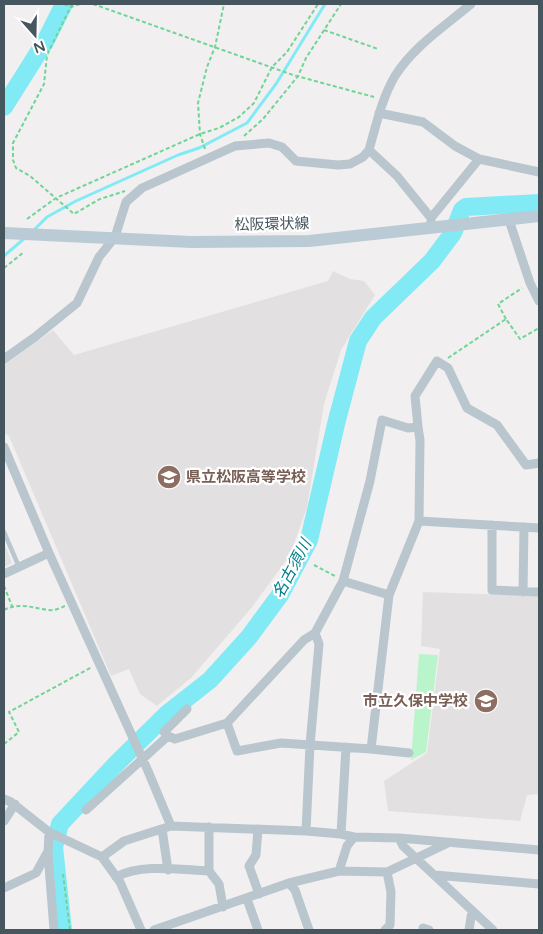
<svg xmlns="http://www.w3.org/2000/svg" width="543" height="934" font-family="'Varela Round','Noto Sans JP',sans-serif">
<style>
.education{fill:#e3e0e2}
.green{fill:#baf4ca}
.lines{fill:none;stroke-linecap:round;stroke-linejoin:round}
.stream{stroke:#82eaf5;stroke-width:3}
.river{stroke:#82eaf5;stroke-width:18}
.path{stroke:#6ed597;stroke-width:2;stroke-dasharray:4 2.5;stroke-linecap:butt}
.lane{stroke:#b9c6ce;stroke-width:4.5}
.street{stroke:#b9c6ce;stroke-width:9}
.secondary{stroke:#bbcbd5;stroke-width:12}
.labels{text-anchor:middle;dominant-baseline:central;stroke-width:4.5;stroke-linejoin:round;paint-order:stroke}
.street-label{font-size:15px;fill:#45565f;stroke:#fff}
.education-label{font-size:15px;font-weight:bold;fill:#785e54;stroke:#fff;text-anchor:start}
.water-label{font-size:16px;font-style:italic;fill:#04818e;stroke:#fff}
</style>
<rect width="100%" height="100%" fill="#f2eff0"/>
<path class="education" d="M333,271L350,279L364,281L375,295L341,350L324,404L307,507L290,555L253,606L191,678L157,706L140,694L129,669L111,676L9,436L4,433V365L53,330L74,355L328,281Z
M4,542L12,563L4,567Z
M423,592L539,596V794L527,795L520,821L388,811L384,781L427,753L440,649L421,646Z"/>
<path class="green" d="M419,654L438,655L426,752L411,760Z"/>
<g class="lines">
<path class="stream" d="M34,230L47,217L76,201L178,155L199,148L247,123L276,84L325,4
M4,256L26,237"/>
<path class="river" d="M4,107L45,42L64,4
M63,930L54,847L60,824L116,764L168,713L210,680L249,637L280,595L309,540L337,420L358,341L373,318L432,261L453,233L462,210L466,207L539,203"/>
<path class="path" d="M64,4L71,7L80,4
M72,4L47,55L44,84L13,143V160L16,168L30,176L74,214L100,199L125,191
M93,4L293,75L374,97
M324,30L378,49
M244,136L263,119L298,76L306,58L341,4
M205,149L200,134L198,103L207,67L215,47L224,4
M27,219L56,198L200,134L219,128L239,117L254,103L272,67L287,52L318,4
M4,268L24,252
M506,319L498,304L522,288
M448,358L506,319L520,339L539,328
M314,565L335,576
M4,586L12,606
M4,610C19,602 33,608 49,610C54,611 60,608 65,606
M4,744L19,732L9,712L92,667
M63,874L70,930"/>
<path class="lane" d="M4,532L19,567"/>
<path class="street" d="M379,113L423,122L455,146L479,159L539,172
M431,218L397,176L369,150C376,125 382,98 395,76C413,47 445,26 471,4
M509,220L530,283L539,301
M431,224V218L479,159
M4,359L35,337L77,303L99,257L115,237L126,202L142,188L235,146L269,143L282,147L296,161L338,165L350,164L363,157L369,150
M418,427L415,396L437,361L448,368L467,408L497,425L526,465L539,463
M4,447L49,553L148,771L171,826
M492,525V590L539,592
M4,574L49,553
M523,592L524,527
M389,595L419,521
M227,723L237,751L281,743L371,749L389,595L343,581
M168,736L164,732L187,709
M371,749L409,753
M4,799L11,802L49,832L102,857L120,882L141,930
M86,810L168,736L175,739L227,723L304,640L315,633
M4,821L15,804
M162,829L168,870
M258,829L256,855L249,866L259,894
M306,831L310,745L319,644L315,633L343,581L370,481L382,420L408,428L418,427L420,440L419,521L539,528
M49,832L48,853L54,930
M341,834L346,747
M399,838L403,846L493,930
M102,857L124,841L171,826L306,831L341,834L354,837L399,838L539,850
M209,871V827
M339,871L347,846L354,837
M435,875L539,884
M116,877C142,863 181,870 209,871L219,884L223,907
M289,883L295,890L309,930
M4,888L36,873L47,853
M247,899L258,930
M154,930L289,883L339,871L387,872L448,843
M385,930L390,925L391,892L387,872
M423,930V928L429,930
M469,930L472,911"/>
<path class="secondary" d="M4,233L191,242L309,241L539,216"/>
</g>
<defs>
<g id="school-disc" transform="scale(1.25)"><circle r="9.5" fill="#8d6e63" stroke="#fff"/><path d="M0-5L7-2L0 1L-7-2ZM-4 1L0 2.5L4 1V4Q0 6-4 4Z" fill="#fff"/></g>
</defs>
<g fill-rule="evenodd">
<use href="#school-disc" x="169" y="477"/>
<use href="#school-disc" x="486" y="701"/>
</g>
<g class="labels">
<g class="street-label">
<text transform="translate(272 224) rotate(-1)">松阪環状線</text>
</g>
<g class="education-label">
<text x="186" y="477">県立松阪高等学校</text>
<text x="468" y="701" text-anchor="end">市立久保中学校</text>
</g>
<g class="water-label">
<text transform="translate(292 569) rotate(-62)">名古須川</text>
</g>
</g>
<rect width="543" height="934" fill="none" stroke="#45565f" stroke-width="10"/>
<g transform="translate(35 35) rotate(160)" stroke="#ffffff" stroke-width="4" paint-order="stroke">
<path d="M0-4L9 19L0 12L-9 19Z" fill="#45565f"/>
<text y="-8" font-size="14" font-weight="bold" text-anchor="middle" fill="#45565f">N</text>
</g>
</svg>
